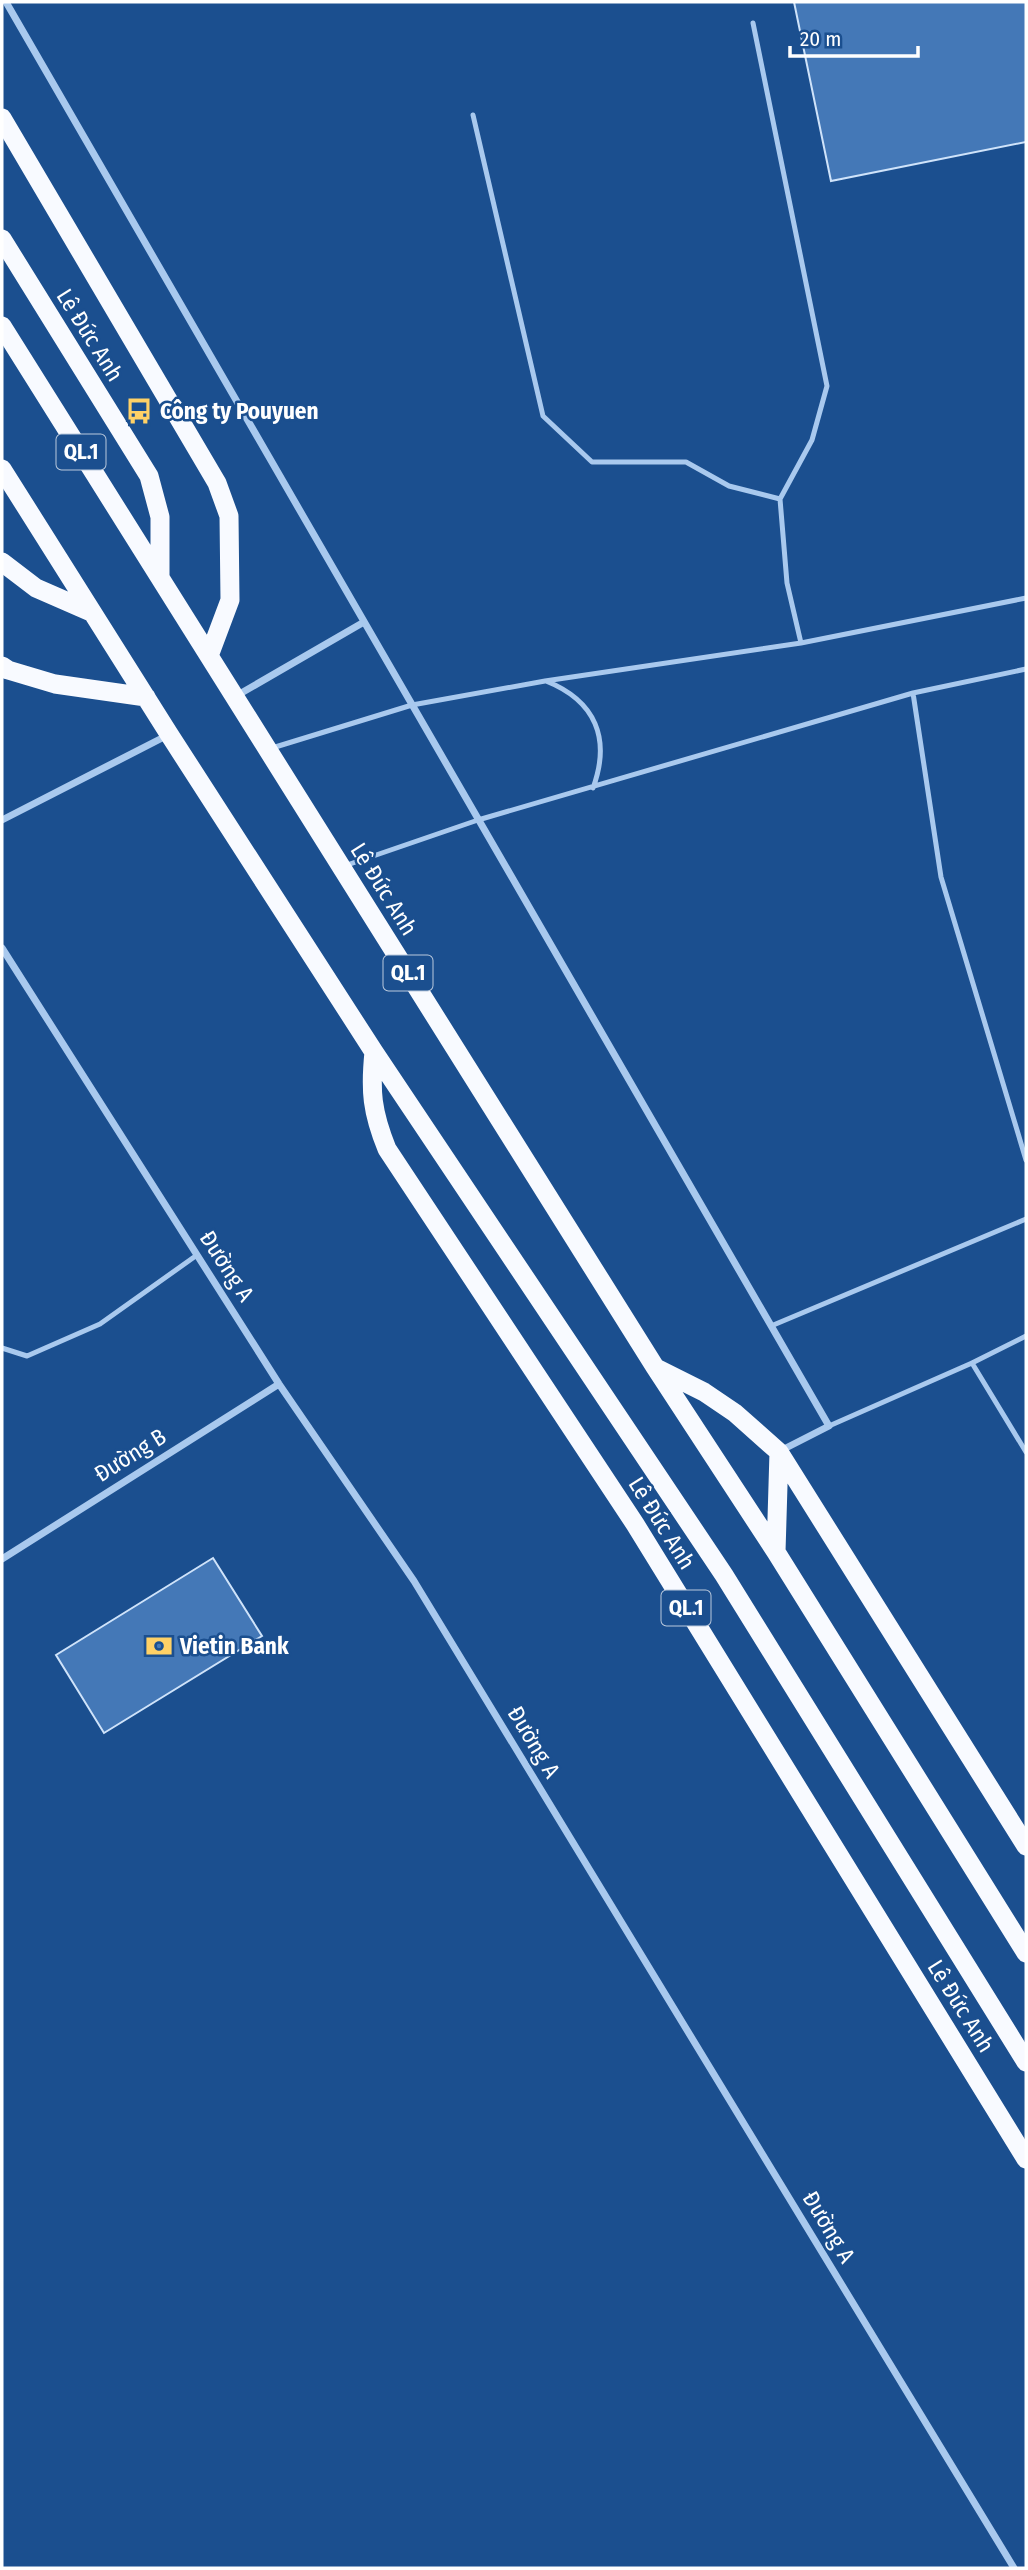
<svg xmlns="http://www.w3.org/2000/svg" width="1028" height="2570" font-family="'Fira Sans Condensed',sans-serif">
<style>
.building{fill:#4478b7;stroke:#cfe3fa;stroke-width:2}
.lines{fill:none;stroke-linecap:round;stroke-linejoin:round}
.service{stroke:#a9c9ee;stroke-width:5}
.minor{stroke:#a9c9ee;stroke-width:7}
.trunk{stroke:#f8faff;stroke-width:19}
.labels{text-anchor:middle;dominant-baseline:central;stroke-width:5;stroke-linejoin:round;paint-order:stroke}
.shield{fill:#1b4f8f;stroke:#bbcadd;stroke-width:2}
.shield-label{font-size:21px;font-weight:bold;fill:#fff}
.street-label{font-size:23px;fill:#fff;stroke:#1b4f8f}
.poi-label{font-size:23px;font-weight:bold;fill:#fff;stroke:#1b4f8f;text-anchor:start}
</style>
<rect width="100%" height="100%" fill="#1b4f8f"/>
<path class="building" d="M794,2H1026V142L831,181Z
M213,1558L262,1636L104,1733L56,1655Z"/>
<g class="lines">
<path class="service" d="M753,23L827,386L812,440L780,499L787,583L801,643
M473,115L543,416L592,462H686L729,486L780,499
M546,681C596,701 611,739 593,788
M913,693L941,877L1026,1160
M272,748L412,705L545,681L801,643L1026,598
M347,865L478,820L913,693L1026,669
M771,1326L1026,1219
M2,1348L27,1356L100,1324L197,1255
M972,1363L1026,1452
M829,1426L972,1363L1026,1336"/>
<path class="minor" d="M6,2L829,1426L780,1451
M236,696L364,622
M2,820L168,735
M2,948L279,1384L414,1581L1014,2568
M2,1559L279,1384"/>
<path class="trunk" d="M2,118L217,483L229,516L230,600L209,656
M2,239L149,476L160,517V577
M2,326L655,1367L776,1552L1026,1953
M2,469L169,734L374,1052L724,1575L1026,2062
M2,562L36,588L91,612
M2,666L8,670L55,684L146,697
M374,1052C370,1091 372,1112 387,1149L635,1524L1026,2159
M656,1368L704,1392L735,1413L779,1452L1026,1846
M776,1552L779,1452"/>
</g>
<defs>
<g id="bus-bare" transform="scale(2.1)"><path d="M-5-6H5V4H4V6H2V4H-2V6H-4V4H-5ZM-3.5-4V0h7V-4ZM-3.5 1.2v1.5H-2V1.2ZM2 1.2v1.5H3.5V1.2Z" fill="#ffd166" stroke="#1b4f8f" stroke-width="2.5" paint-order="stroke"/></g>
<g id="bank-bare" transform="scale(2.1)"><path d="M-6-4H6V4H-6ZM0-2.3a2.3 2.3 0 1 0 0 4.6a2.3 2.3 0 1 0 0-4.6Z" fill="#ffd166" stroke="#1b4f8f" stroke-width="2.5" paint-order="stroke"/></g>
</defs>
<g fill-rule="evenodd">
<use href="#bus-bare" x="139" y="411"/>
<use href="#bank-bare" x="159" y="1646"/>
</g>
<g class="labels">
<g class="shield">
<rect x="56.5" y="434.5" width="49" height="35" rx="5"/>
<rect x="383.5" y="955.5" width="49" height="35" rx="5"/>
<rect x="661.5" y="1590.5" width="49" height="35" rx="5"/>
</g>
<g class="shield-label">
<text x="81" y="452">QL.1</text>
<text x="408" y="973">QL.1</text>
<text x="686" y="1608">QL.1</text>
</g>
<g class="street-label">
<text transform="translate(90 335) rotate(58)">Lê Đức Anh</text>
<text transform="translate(384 889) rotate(58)">Lê Đức Anh</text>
<text transform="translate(227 1266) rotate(57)">Đường A</text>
<text transform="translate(130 1455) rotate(-32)">Đường B</text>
<text transform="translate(662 1523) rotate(58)">Lê Đức Anh</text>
<text transform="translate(534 1742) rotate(59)">Đường A</text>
<text transform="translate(961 2006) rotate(58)">Lê Đức Anh</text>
<text transform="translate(829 2227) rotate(59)">Đường A</text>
</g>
<g class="poi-label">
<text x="160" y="411">Công ty Pouyuen</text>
<text x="180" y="1646">Vietin Bank</text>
</g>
</g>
<rect width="1028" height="2570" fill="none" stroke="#ffffff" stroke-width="7"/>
<path d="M790 46v10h128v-10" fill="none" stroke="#ffffff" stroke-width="3.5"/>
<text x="800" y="46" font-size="21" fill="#ffffff" stroke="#1b4f8f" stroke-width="5" paint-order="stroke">20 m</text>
</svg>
